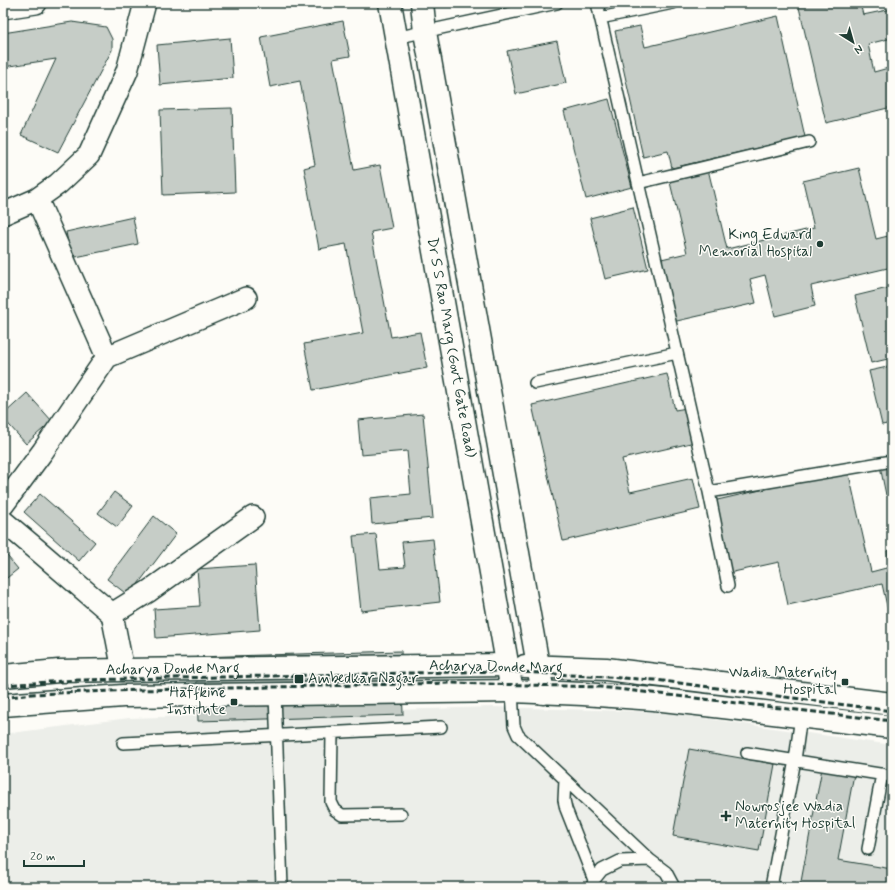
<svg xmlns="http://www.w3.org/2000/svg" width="895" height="890" font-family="Mynerve,sans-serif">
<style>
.built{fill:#eceee9}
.building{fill:#c6cdc7;stroke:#1f3d34}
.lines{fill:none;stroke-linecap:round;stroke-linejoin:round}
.service-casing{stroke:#1f3d34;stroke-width:14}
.minor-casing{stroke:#1f3d34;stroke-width:24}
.tertiary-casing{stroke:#1f3d34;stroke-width:25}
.secondary-casing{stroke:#1f3d34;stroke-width:25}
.service{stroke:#fdfcf7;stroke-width:11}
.minor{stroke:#fdfcf7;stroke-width:21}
.tertiary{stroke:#fdfcf7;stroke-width:22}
.secondary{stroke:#fdfcf7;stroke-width:22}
.rail{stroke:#1f3d34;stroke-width:3;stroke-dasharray:6 3;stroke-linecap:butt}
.poi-dot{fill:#1f3d34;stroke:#fdfcf7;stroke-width:1.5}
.labels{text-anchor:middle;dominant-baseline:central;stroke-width:3;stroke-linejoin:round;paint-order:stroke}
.poi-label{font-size:15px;fill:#1f3d34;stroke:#fdfcf7;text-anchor:end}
.street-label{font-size:15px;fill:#1f3d34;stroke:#fdfcf7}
</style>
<rect width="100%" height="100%" fill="#fdfcf7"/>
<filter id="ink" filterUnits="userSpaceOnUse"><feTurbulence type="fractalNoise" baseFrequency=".025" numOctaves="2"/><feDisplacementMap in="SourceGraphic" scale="8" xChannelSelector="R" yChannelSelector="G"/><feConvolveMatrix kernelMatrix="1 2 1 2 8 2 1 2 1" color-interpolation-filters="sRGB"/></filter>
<g filter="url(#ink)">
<path class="built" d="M493,707L661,712L892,745V887H3V734L129,718Z"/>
<path class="building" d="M798,3H860L863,15L892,9V38L868,44L874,72L892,67V107L826,123Z
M778,16L805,137L672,168L668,151L643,157L615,31L640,26L645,47Z
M343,21L350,56L333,59L354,170L380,165L392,228L371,232L391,337L420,332L427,368L313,390L304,344L363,333L346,244L319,249L304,168L315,165L300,81L270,87L261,37Z
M72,22L106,27L112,39V50L58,152L21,135L56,59L3,67V33Z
M230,38L233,78L160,85L157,45Z
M557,41L566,83L516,94L507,51Z
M609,99L632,187L586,199L564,111Z
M232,108L235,192L163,195L160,110Z
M707,165L727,249L814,228L803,181L859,168L876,239L892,235V267L811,286L815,306L775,316L765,275L750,279L756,303L668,323L653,261L687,253L668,174Z
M633,207L648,269L605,279L590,218Z
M133,217L138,244L71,258L66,232Z
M892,287V358L871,363L855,296Z
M892,366V423L882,425L869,371Z
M667,374L675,410L687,408L695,442L622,459L630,492L693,478L700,509L563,541L532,405Z
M27,393L52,421L26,444L3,418V415Z
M423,414L433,518L372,524L370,498L411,494L407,451L361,455L358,420Z
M892,463V493L886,495L880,466Z
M848,470L871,572L890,567L887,551L892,549V628L882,584L788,605L779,562L729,573L713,501Z
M114,492L133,506L117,527L98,513Z
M40,494L95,542L79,561L24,512Z
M154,516L176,534L129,596L107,579Z
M376,534L380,569L405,567L402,542L433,539L440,602L361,611L353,536Z
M3,551L18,569L3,581Z
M255,565L260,630L156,638L154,609L200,606L197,569Z
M401,651L403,715L198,721L196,657Z
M689,749L775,764L759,851L673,836Z
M822,768L854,774L838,860L892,869V887H800Z"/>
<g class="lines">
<g class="service-casing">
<path id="service" d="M597,3L709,492L728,586
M600,18L673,3
M395,38L557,3
M638,183L809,142
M535,383L677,353
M709,492L892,461
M512,691L514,726L518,735L650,860
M275,694L282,887
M332,733L331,802L335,810L342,815L401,814
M123,743L441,727
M747,753L892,776
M565,780L564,800L566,809L594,880
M868,849L882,774
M592,887L594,880L602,870L620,861L650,860L666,872L674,887
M771,887L795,760L801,716"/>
</g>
<g class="minor-casing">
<path id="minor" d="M3,8L36,3
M3,214L37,199L58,184L89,155L127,71L145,3
M107,357L246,298
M3,505L43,451L107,357L37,199
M3,521L41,553L112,614L123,670
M112,614L149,591L253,517"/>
</g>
<g class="tertiary-casing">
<g id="tertiary">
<path id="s1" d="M3,676L59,671L123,670L507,665"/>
<path d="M3,705L123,696L512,691"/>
</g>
</g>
<g class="secondary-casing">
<g id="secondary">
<path id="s2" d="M390,3L512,691L583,694L654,699L892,727"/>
<path d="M422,3L425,32L543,693"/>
<path d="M525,666L606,669L892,704"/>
</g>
</g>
<use href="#service" class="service"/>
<use href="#minor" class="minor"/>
<use href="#tertiary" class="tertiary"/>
<use href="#secondary" class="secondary"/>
<path class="rail" d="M3,685L79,680L504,671L656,680L892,711
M3,698L32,694L139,690L453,683L600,687L892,721"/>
</g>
</g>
<g class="poi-dot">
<circle cx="820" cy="244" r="4"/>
<rect x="294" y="674" width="10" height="10" rx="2"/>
<rect x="841" y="678" width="8" height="8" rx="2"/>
<rect x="230" y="698" width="8" height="8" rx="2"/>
<path d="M724 810h4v4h4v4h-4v4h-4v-4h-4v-4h4z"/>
</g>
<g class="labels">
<g class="poi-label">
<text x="812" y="235">King Edward<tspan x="812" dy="17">Memorial Hospital</tspan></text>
<text x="837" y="673">Wadia Maternity<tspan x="837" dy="17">Hospital</tspan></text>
<text x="308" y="679" text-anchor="start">Ambedkar Nagar</text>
<text x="226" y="693">Haffkine<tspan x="226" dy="17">Institute</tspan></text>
<text x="735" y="807" text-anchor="start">Nowrosjee Wadia<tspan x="735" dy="17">Maternity Hospital</tspan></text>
</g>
<g class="street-label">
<text stroke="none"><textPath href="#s2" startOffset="350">Dr S S Rao Marg (Govt Gate Road)</textPath></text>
<text transform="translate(496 667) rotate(1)">Acharya Donde Marg</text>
<text stroke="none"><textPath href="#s1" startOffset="170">Acharya Donde Marg</textPath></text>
</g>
</g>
<rect width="895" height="890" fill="none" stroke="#fdfcf7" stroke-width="16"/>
<rect x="8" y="8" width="879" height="874" fill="none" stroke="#1f3d34" stroke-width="1.5" filter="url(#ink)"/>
<g transform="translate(853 42) rotate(143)" stroke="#fdfcf7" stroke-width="3" paint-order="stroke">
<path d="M0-3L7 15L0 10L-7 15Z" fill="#1f3d34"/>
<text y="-6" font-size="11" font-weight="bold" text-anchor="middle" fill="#1f3d34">N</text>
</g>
<path d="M24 860v6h60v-6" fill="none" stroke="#1f3d34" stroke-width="2"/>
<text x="30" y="860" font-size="12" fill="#1f3d34" stroke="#fdfcf7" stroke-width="3" paint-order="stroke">20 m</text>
</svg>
